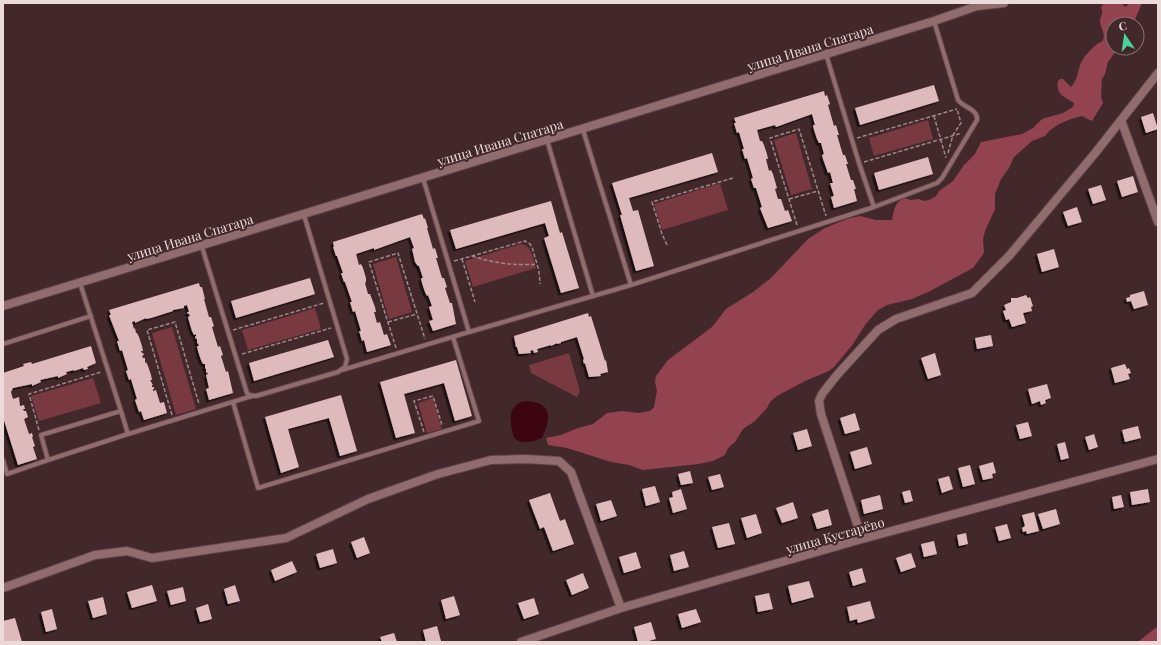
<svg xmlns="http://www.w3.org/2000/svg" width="1161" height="645" font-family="'Playfair Display',serif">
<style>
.green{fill:#783941}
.forest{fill:#92434f}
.water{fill:#3d0412}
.building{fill:#debabd;filter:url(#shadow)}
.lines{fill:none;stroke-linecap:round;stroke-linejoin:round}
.service-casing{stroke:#5e4447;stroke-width:6}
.minor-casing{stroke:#5e4447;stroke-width:10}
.path{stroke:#9d8789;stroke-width:1.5;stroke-dasharray:4 2;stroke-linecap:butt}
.service{stroke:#916c6f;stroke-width:4}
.minor{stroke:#916c6f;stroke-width:8}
.labels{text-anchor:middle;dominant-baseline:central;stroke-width:4;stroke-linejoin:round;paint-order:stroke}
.street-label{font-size:13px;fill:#ecdadb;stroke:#43282b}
</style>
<defs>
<filter id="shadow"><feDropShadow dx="-2.5" dy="2.5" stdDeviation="0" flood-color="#0009"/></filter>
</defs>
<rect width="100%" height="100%" fill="#43282b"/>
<path class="green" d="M928,120L933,139L874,156L869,138Z
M796,133L812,189L791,195L774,140Z
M720,183L728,210L662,230L654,204Z
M521,244C532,245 533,259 536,268L473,287L465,261Z
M396,257L412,312L389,319L373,264Z
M315,308L321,329L248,350L242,330Z
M172,327L196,409L176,415L152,333Z
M569,353L580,391L577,397L531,373L529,365Z
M93,378L101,403L39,421L31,396Z
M433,398L442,429L427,433L418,403Z"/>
<path class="forest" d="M1104,3H1122L1125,7L1130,3H1142L1133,24H1113V48H1118L1108,62L1105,74L1102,79L1101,97L1103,103L1092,121L1082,116L1071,119L1059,124L1049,131L1045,136L1032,141L1014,157L1009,168L1001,179L995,194V209L985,231L983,239L984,253L973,268L930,291L912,299L887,305L878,310L865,325L853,344L834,367L829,371L805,381L777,396L770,402L767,408L755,421L743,429L735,442L728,448L725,455L713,461L699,464L643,470L629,465L611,462L567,448L548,445L546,438L561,435L578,428L593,424L607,413L622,411L639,413L650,411L654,407L657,391L655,382L656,376L668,360L712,327L726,309L753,292L771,278L808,239L825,228L847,219L860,216L876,220H892C894,210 894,203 904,198L911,200L918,199L925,201L931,199L936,196L939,191L953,181L964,165L975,154L981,142L1022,134L1033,128L1042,119L1063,113L1073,107L1074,103C1063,96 1056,95 1058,81L1060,79H1063L1071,87C1079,79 1077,68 1083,59C1085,56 1093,47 1096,45C1098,43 1101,43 1103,40C1106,34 1100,27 1100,22C1100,15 1104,16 1101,7Z
M1158,626V642H1140L1139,641Z"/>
<path class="water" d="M524,401C552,402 552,416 542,438C531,442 523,445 514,438C510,423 506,406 524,401Z"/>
<path class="building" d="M934,85L939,101L860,125L855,108Z
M824,91L825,96L827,95L830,104L828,105L834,126L836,125L839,135H837L843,155H845L848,164H846L851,180H853L856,189H854L857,201L834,208L831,197L834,196L830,183H833L830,172L828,173L823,159L822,155L824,154L821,143H819L817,139L814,130L813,125H815L812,114L776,127L775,125L757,130L760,141H762L764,145L767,154L768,159H766L769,171L771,170L773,174L777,188L775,189L778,199H781L785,211L788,210L792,221L768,228L760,208L762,207L756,188H754L751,179L753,178L747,158L745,159L742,149H744L739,132L737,133L734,123H736L734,118Z
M1153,113L1158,129L1146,133L1141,117Z
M712,153L718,172L629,198L633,211L638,210L654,266L636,271L620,215H622L612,183Z
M928,157L933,174L879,190L874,173Z
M1133,176L1138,192L1122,197L1117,181Z
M1101,185L1106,200L1093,204L1088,189Z
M551,201L560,233L562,232L579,288L561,293L544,238L549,236L545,223L456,249L450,230Z
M1077,207L1082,222L1068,226L1063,212Z
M422,214L424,219L425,218L428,228H427L433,249L435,248L438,258H436L442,278H444L447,287L445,288L450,303H452L456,324L433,331L429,321L433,320L429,307L432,306L428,295L427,296L425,292L422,283L421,278H423L419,266H418L415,262L413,253L412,249L414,248L410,237L374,250V248L356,254L359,265L361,264L363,268L366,278V282L365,283L368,294H370L375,307L376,312H374L377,323L380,322L384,335L387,334L391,345L367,352L364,340L362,341L359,331H361L355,311L353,312L350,302H352L345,282H344L341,273H343L337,256H336L333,247H334L333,242Z
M1054,249L1059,267L1042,272L1037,254Z
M310,278L315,294L236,318L231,301Z
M199,283L200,287H202L205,299H204L209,317H211L214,326L212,327L218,347L220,346L223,355L221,356L226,372L228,371L233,393L209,400L206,389L209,388L206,375L208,374L207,372L206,373V368L205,369V364H203L201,360L198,351L197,346H199L198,343L197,344V339H196L195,337L196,336V334L194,335L192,331L189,321L188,317L190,316L189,314H188L187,312H189L187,305L184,306V308L173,310V311L151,318L146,319V318L135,323V321L132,322L134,329L135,328L136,333H137L139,337L142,346L143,351H141L142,353H143L144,355L142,356L143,358H145V363L146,362L148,366L151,375L152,380H150L153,385H152V387H154V389H153V391L156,390L160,403L164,402L167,413L144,420L141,411L139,412L135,400L137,399L131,379L129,380L126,371L128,370L122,350L120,351L117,341H119L109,315H111L109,310Z
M1144,291L1148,305L1134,309L1131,301L1127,302L1126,298L1130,297V295Z
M1026,295L1028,298L1030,297L1033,306L1031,307L1032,311L1023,313L1026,323L1012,327L1009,319L1006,320L1003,311L1006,310L1004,305L1011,302V298H1017Z
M588,313L589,317L591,316L605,361L606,360L608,372L600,374L601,376L589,377L585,363L584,364L583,360L584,359L577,337L561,342V343L557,344V343L551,346V345L537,349L538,352L534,353L533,350L530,351L531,353L519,354L517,347H516L514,336Z
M991,335L993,346L977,349L975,338Z
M328,340L334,357L254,381L249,363Z
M91,346L96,363L87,367L88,369L84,370L83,368L74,371V370L66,372L67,374L58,378V376L40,380L41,382L32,386V384L13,388L11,392L13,399L19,397L20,406L24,405L25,409H23L24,411H26L28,417L24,419L29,434L32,433L33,437H32L35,446L33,447L37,459L18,465L3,417V373L24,366L23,364L31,362L32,364Z
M935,353L941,375L928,379L921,358Z
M456,360L472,416L455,421L444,383L404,394L415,433L396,438L380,382Z
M1125,364L1127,369L1129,368L1131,373L1128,374L1130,379L1115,383L1111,368Z
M1047,384L1051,398L1045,400L1046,403L1041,405L1040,401L1032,404L1028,389Z
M341,395L357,451L340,456L329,418L288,429L299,467L281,473L265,417Z
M855,413L860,430L845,434L840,418Z
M1028,422L1032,436L1020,439L1016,425Z
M1138,426L1141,438L1125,442L1122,430Z
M807,429L812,446L798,450L793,433Z
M1094,434L1098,447L1089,450L1085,437Z
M1065,442L1069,458L1061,460L1057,444Z
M867,447L872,464L855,469L850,452Z
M993,462L996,473L992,474L993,478L983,480L979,466Z
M970,465L975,484L963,487L958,468Z
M690,471L693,483L681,485L678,474Z
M720,474L724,487L712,490L708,477Z
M949,476L953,489L942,493L938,479Z
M655,486L660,502L646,506L642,489Z
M681,489L687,509L673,513L669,498L673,497L672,492Z
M1148,489L1150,502L1132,505L1130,492Z
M910,490L913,501L905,503L902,492Z
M550,493L560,521L565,519L574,544L553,551L544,527L540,529L529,500Z
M880,495L883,509L864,514L861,500Z
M1121,495L1124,507L1114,509L1112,497Z
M611,500L617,516L601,521L596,504Z
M793,502L798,518L782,523L776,508Z
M828,509L832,525L817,529L812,514Z
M1056,509L1060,524L1043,529L1038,514Z
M1034,512L1039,531L1027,534L1026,531L1023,532L1022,528L1025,526L1022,515Z
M756,514L762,533L747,538L741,518Z
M729,523L735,544L718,548L712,527Z
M1007,524L1011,538L999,541L995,527Z
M966,533L968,544L959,546L957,535Z
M364,537L370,553L357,558L351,542Z
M934,541L937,554L924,557L921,544Z
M333,549L337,563L320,568L316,554Z
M684,551L689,567L674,571L670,555Z
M636,552L641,568L624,573L619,557Z
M911,553L916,567L901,572L896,558Z
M292,561L297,572L275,581L271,570Z
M862,568L866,582L853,586L849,572Z
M583,573L589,588L572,595L566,580Z
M809,581L814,597L792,603L788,586Z
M152,585L157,601L132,608L127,592Z
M235,585L240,601L228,604L224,589Z
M183,587L186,601L171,605L167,591Z
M769,593L773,609L758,612L755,596Z
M454,596L460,615L446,619L441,600Z
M103,597L107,614L93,618L88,601Z
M534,598L539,614L524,619L518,603Z
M870,601L875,618L858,623L857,619L850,621L847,607Z
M208,604L212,619L200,622L196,608Z
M52,609L57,629L46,632L41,612Z
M696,609L701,622L682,628L678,614Z
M15,618L22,642H3V621Z
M651,622L656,639L645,642H638L634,627Z
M437,626L441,641L426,642L423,630Z
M394,633L397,642H382L380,637Z"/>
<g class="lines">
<g class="service-casing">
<path id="service" d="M826,54L859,163L874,207
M583,130L631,285
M547,140L593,296
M423,178L469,332L631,285L874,207L937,183L942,178L977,120C978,109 964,108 958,100L934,21
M202,247L247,393L249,395L256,396L338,372L345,367L347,359L304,215
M80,283L121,411
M3,344L91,316
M342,370L469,332
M233,402L258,488L479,421L453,337
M128,434L121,411L41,435L48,460L128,434L252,396
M3,460L7,474L48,460"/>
</g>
<g class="minor-casing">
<path id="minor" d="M1121,120L1158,222
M3,306C314,213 624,117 934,21L977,6L1004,3
M862,539L821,414L819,401L822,394L837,375L878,330L896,319L972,293L1009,256L1096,152L1158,73
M3,588L95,555L127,551L152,558L286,538L368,499L438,474L491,460L526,459L559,461L571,472L621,608
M521,642L621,608L862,539L1158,459"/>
</g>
<path class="path" d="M934,116L946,158
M857,138L957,109
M948,153L953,135L961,123L957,109
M864,162L962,133
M789,199L818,191
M797,225L770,138L799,129L826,216
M667,245L662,234L652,202L733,178
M472,256C493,263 514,266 537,264
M462,259L475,302
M454,261L525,241L530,244L532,247L539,271L540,284
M388,322L417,314
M233,330L324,303
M396,348L369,262L398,253L425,339
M242,354L331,328
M172,415L147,330L175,322L199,404
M39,430L29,394L101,372
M424,432L414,401L433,396L442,425"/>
<use href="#service" class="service"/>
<use href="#minor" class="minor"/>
</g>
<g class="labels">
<g class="street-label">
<text transform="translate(810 47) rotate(-17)">улица Ивана Спатара</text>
<text transform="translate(500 142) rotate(-17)">улица Ивана Спатара</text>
<text transform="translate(190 237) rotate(-17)">улица Ивана Спатара</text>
<text transform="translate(835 535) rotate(-16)">улица Кустарёво</text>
</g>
</g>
<rect width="1161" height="645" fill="none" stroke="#ecdadb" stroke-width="8"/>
<g transform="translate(1125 36) rotate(347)"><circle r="19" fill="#43282b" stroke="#876f71"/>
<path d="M0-3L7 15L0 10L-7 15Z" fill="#49d49d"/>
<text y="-6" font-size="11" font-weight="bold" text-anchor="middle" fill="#ecdadb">С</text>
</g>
</svg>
